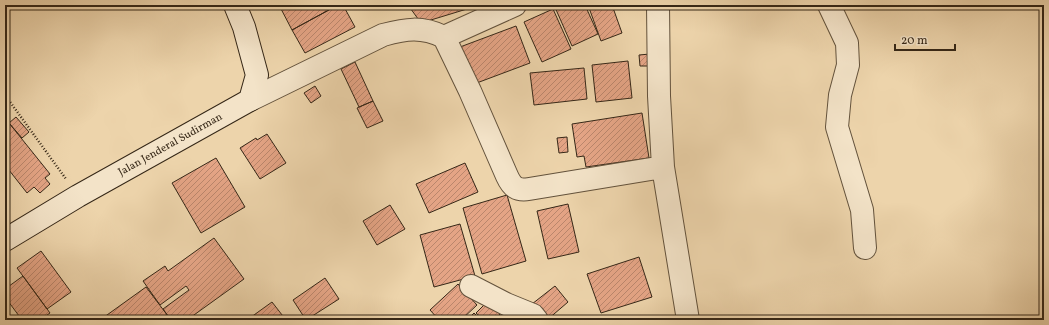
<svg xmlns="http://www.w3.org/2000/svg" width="1049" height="325" font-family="Vollkorn,serif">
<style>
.building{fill:url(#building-hatch);stroke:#352717}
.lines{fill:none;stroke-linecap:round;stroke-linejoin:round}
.minor-casing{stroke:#63523c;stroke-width:24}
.secondary-casing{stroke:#352717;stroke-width:24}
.path{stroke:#352717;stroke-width:2.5;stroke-dasharray:1 2;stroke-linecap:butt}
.minor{stroke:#f3e3c8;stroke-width:22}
.secondary{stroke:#f3e3c8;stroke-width:22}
.labels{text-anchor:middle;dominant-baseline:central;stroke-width:4;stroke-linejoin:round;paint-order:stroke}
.street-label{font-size:11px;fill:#352717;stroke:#f3e3c8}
</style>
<defs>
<pattern id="building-hatch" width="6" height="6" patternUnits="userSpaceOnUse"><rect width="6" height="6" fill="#e4a485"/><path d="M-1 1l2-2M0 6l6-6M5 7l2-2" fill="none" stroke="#ba866c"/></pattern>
</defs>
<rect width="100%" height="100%" fill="#edd4ab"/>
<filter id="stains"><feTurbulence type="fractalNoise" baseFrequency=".005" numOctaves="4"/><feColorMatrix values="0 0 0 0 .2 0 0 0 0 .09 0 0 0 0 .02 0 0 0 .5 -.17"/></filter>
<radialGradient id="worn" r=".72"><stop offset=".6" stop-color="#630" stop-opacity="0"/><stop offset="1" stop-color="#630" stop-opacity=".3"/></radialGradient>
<path class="building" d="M279,5H338L292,30Z
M338,5H343L355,27L305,53L292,30Z
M408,5H480L421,23Z
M554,5H585L598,34L572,46Z
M588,5H612L622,33L601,41Z
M553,9L571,49L542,62L524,22Z
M516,26L530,63L474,84L460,47Z
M650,54L651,66H640L639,55Z
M628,61L632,98L596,102L592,65Z
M355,62L373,101L359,107L341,69Z
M584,68L587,99L534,105L530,73Z
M315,86L321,96L311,103L304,93Z
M373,101L383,121L367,128L357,108Z
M642,113L649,158L586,167L584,156L577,157L572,124Z
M16,117L29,132L22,138L9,123Z
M9,123L50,174L45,178L50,184L40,193L34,187L27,193L5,165V126Z
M267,134L286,163L260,179L240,148L256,138L257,140Z
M567,137L568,152L559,153L557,138Z
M216,158L245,207L201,233L172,183Z
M465,163L478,192L429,213L416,184Z
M507,195L526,261L482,274L463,208Z
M568,204L579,252L548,259L537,211Z
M390,205L405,229L377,245L363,221Z
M460,224L475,276L434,287L420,235Z
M214,238L244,279L187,320H171L163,309L189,290L186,286L160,305L143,281L165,266L168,271Z
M41,251L71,292L47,309L17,268Z
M639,257L652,297L601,313L587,274Z
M23,276L50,313L40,320H22L5,297V289Z
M325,278L339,299L306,320L293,300Z
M458,284L477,305L461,320H439L430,310Z
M555,286L568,302L547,320L532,304Z
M146,287L171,320H100Z
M489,300L502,312L494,320H484L476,313Z
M272,302L286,320H247Z
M509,311L520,320H502Z
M474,313L481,320H467Z"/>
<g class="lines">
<g class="minor-casing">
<path id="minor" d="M658,5L659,96L663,167
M829,5L847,43L848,65L840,95L837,127L862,210L865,248
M444,37L515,5
M250,100L383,35C406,29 421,26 444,37L470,91L507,176C512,187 517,191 529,189L663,167L688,320
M471,286L506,304L533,315L537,320"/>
</g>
<g class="secondary-casing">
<g id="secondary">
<path id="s1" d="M5,240L78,196L250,100L257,75L244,27L235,5"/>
</g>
</g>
<path class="path" d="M5,95L66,179"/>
<use href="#minor" class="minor"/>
<use href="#secondary" class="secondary"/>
</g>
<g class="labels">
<g class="street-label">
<text stroke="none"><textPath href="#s1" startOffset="191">Jalan Jenderal Sudirman</textPath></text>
</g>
</g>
<rect width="1049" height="325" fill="none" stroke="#edd4ab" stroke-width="20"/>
<rect x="6" y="6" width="1037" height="313" fill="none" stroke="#352717" stroke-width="2"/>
<rect x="10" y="10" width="1029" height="305" fill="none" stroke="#352717"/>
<path d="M895 44v6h60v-6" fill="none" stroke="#352717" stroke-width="2"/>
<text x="901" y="44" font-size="12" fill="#352717" stroke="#f3e3c8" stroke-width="3" paint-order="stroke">20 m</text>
<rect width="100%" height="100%" filter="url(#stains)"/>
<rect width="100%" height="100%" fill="url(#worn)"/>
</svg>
